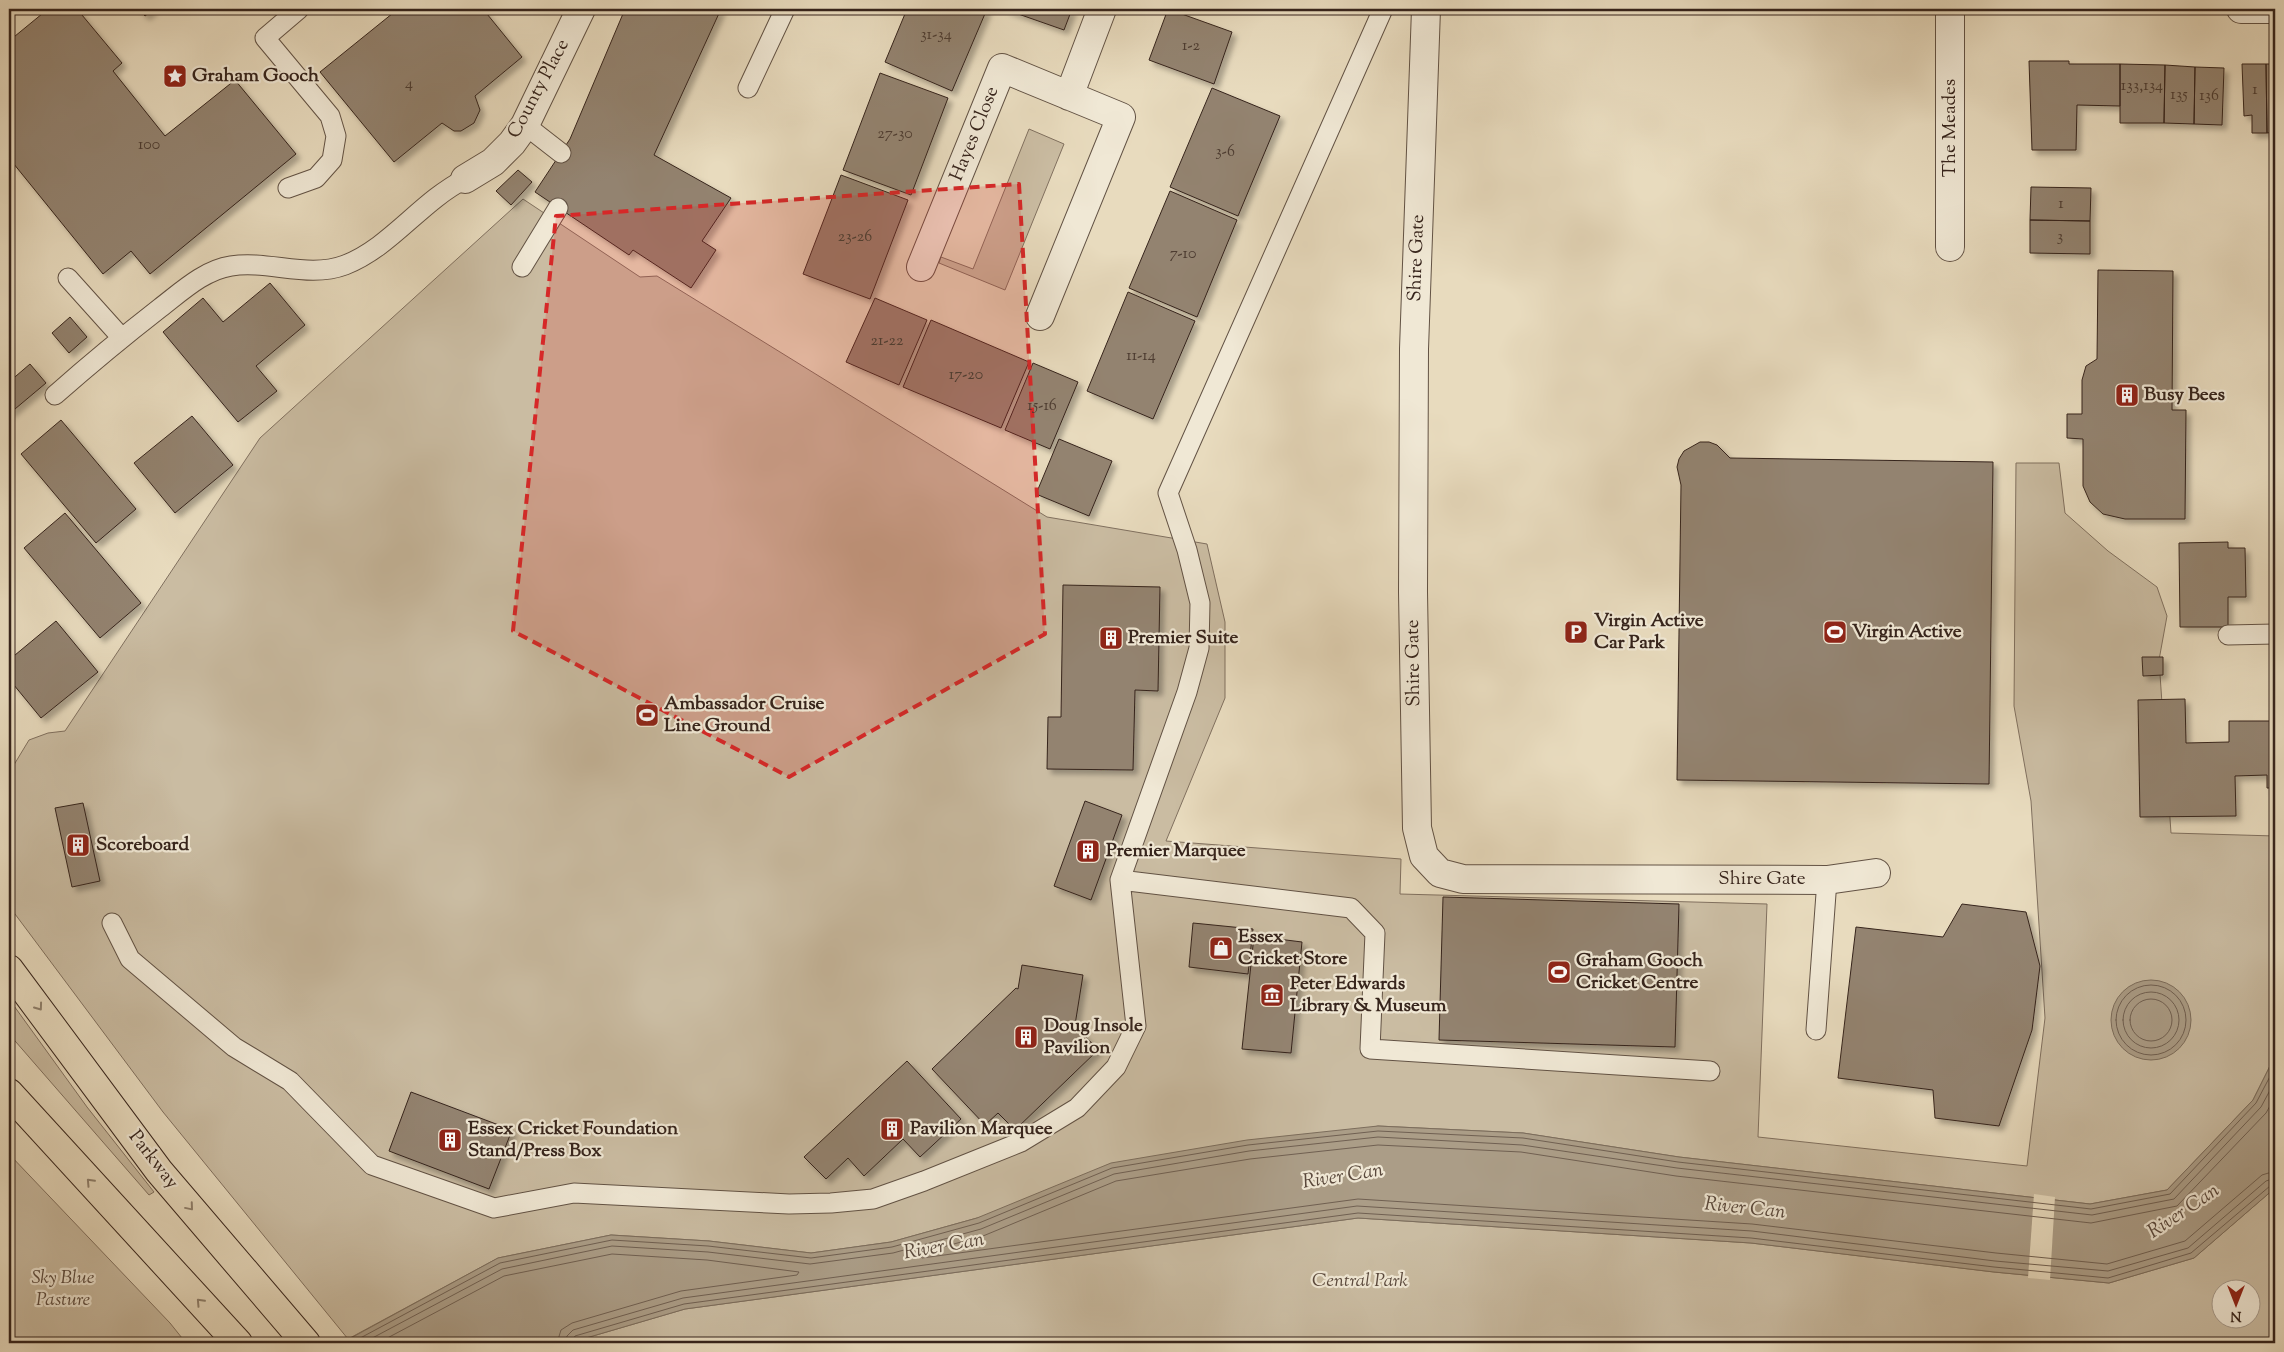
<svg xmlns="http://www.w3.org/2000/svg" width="2284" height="1352" font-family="'Sorts Mill Goudy',serif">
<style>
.green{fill:#cabca2;stroke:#80705f;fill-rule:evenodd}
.water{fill:#ab9d87;stroke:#7c6d5c}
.pier{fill:#e8dbbe}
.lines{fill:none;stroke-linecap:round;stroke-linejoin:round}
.shore{stroke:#706052;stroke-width:1}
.building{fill:#938370;stroke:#36241c;filter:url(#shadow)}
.lane-casing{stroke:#625244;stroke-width:21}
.street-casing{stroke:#625244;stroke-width:30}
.primary-casing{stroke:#36241c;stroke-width:30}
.lane{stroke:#f0e8d5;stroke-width:19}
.street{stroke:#f0e8d5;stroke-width:28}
.primary{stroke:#e8dbbe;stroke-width:28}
.oneway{stroke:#8f806d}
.marked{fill:#d62828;fill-opacity:0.2;stroke:#d62828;stroke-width:4;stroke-dasharray:10 6;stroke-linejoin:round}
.labels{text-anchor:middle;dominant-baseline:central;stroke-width:4.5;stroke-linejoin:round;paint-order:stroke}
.number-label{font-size:16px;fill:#4d3c31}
.poi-label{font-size:19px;font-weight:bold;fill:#36241c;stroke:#f0e8d5;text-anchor:start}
.street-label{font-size:19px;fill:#36241c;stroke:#f0e8d5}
.park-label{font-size:19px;font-style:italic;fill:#5b4a3e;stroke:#f0e8d5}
.water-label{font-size:20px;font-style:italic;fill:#59483c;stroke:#f0e8d5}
</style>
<defs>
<filter id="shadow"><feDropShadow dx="4.5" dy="4.5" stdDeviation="2.5" flood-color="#0004"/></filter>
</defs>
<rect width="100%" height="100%" fill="#e8dbbe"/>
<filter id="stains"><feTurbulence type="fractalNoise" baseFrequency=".004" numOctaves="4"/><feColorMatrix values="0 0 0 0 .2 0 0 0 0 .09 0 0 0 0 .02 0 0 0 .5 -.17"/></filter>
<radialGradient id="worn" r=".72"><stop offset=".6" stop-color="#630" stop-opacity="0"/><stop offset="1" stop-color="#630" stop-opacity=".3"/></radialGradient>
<path class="green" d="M1029,129L1064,144L1005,290L939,263L941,257L973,269Z
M523,199L640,277L657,276L1047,517L1207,544L1225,622V698L1166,841L1401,859L1400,894L1767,904L1758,1137L2027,1166L2045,1018L2031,801L2014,706L2016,463H2059L2065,513L2108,551L2157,587L2167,616L2159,660L2171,833L2275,836V1056L2253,1100L2167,1190L2090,1204L1679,1157L1523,1133L1378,1126L977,1218L891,1242L811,1253L709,1241L611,1235L498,1258L348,1339L163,1112L9,906V773L29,740L48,733L65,731L260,438Z
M9,999L87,1107L154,1192L149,1195L9,1034Z
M9,1154L170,1323L186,1343H9Z
M2275,1188V1343H569L685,1309L1358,1218L1751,1243L1994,1272L2109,1283L2194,1258ZM2222,1290H2252V1320H2222Z"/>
<path class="water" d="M2111 1020a40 40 0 1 1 80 0a40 40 0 1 1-80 0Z
M2275,1056V1188L2194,1258L2109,1283L1994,1272L1751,1243L1358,1218L685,1309L569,1343H335L349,1339L498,1258L611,1235L709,1241L811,1253L891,1242L977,1218L1111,1163L1247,1140L1378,1126L1523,1133L1679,1157L2090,1204L2167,1190L2253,1100Z"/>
<path class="pier" d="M2034,1194L2055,1197L2050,1280L2028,1278Z"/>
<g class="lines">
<path class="shore" d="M2116 1020a35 35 0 1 1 70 0a35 35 0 1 1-70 0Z
M2123 1020a28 28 0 1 1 56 0a28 28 0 1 1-56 0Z
M2130 1020a21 21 0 1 1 42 0a21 21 0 1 1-42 0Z
M2275,1097L2266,1113L2177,1206L2091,1223L1676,1176L1521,1152L1378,1145L1250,1159L1116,1181L983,1236L921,1253L920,1256L922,1258L1358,1199L1752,1224L1996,1253L2107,1264L2185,1241L2262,1175L2275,1171
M351,1343L500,1263L612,1240L708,1246L811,1258L892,1247L979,1223L1112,1168L1248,1145L1378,1131L1523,1138L1678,1162L2091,1209L2170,1194L2256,1103L2275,1067
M363,1343L502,1269L612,1246L708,1252L810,1264L893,1253L981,1229L1114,1174L1249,1151L1378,1137L1522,1145L1677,1168L2092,1215L2174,1199L2261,1107L2275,1081
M378,1343L504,1276L612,1254L707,1260L799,1272L797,1275L681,1291L572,1323L561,1330L557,1343
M565,1343L567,1336L573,1330L683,1298L1357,1206L1752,1231L1995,1261L2108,1271L2188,1248L2266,1181L2275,1178
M571,1343L575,1336L684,1304L1358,1213L1751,1238L1994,1267L2108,1278L2191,1253L2270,1186L2275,1184"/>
</g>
<path class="building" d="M48,9H77L122,63L113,71L165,136L235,80L296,154L150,274L131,251L103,274L9,158V41Z
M138,9H154L145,16Z
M398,9H483L522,57L475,96L480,110L474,123L461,131H454L442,123L394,162L320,72Z
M625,9H721L654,155L731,198L702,241L716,250L691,288L633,250L629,255L535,192L570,139Z
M907,9H987L952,91L885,62Z
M1004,9H1072L1064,30Z
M1168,9L1232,32L1214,84L1149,60Z
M2029,61H2069V64H2120V106L2077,105L2076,150H2032Z
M2120,64L2165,65L2164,123H2120Z
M2242,64H2266L2267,133H2252V115L2244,116Z
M2266,64H2275V132L2267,133Z
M2165,65L2195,67L2194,124L2164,123Z
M2195,67L2224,68L2222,125L2194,124Z
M880,73L948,98L911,195L843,170Z
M1212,88L1280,116L1238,216L1170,187Z
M518,170L532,182L511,205L496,191Z
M841,175L908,200L870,299L803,274Z
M2031,187L2091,188L2090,221L2030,220Z
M1170,191L1237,220L1197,317L1129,288Z
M2030,220L2090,221V254L2030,253Z
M2098,270L2173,271L2172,410H2186L2185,519H2125L2103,514L2090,502L2083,486V439L2067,438V414H2082V380L2086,366L2097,359Z
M270,283L305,325L256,366L277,391L238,422L163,332L203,298L223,322Z
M1128,292L1195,321L1153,419L1087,391Z
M875,298L927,320L899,385L846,362Z
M70,317L87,337L69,353L52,333Z
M931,320L1029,362L1001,428L903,387Z
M1033,363L1078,382L1050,449L1005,430Z
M30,364L46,383L9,414V382Z
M192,416L233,465L175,513L134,463Z
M61,420L136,509L96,543L21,454Z
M1059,439L1112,461L1089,516L1036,494Z
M1700,442H1709L1717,445L1730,458L1993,462L1989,784L1677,780L1681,485L1677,467L1679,459L1684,451Z
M65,513L141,603L100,638L24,548Z
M2228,542V548H2245L2246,597H2228V627H2180L2179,543Z
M1063,585L1160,587L1158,691L1135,690L1133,770L1047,769L1048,717H1061Z
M56,621L98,672L41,718L9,679V660Z
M2142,657H2163V675L2143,676Z
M2185,699L2186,743L2229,742V721H2275V788H2267V775L2235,776L2236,816L2140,817L2138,700Z
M1085,801L1122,815L1091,900L1054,886Z
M83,803L100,881L72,887L55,808Z
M1443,897L1679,904L1675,1047L1439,1040Z
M1962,904L2026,912L2040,966L2032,1030L1999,1126L1935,1118L1933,1090L1838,1078L1856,927L1943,937Z
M1193,923L1253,929L1248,974L1189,967Z
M1254,936L1302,942L1291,1053L1242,1049Z
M1022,965L1083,975L1075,1025L1098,1050L1015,1130L998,1113L985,1125L932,1069L1016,988L1018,989Z
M907,1061L961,1119L920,1157L903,1139L864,1176L848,1158L826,1179L804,1157Z
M411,1092L512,1130L489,1189L389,1151Z"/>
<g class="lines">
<g class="lane-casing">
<path id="lane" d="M1383,9L1168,493L1187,550L1200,603L1199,648L1187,692L1120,880L1351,908L1375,933L1370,1049L1710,1071
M748,88L785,9
M525,125L561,153
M288,188L316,178L332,160L336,136L330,116L265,38L299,9
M522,267L558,208
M68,278L121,337
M55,395C89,365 124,336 160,308C181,292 204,270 231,266C269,260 308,279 345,265C391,247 420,202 465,179
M2228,635L2275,634
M112,923L130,959L234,1047L290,1081L372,1165L494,1208L574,1193L789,1204L831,1203L873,1199L924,1181L1021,1142L1077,1108L1116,1067L1136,1026L1120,880
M1816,1030L1827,880"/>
</g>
<g class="street-casing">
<path id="street" d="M1426,9L1414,349L1413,592L1417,828L1424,856L1440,873L1463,879L1827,880L1876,873
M1950,9V247
M2241,9H2275
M1069,96L1102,9
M465,179L493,162L512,143L525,125L581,9
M921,267L1002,68L1121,117L1040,316"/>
</g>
<g class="primary-casing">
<path id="primary" d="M9,969L159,1171L306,1343
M9,1093L238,1343"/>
</g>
<use href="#lane" class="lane"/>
<use href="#street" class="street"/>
<use href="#primary" class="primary"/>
</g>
<defs><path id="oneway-chevron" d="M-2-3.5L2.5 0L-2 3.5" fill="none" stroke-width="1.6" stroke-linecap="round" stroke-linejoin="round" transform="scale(1.25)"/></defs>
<g class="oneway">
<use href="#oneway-chevron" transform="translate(39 1007) rotate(54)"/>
<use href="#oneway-chevron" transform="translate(90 1182) rotate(-133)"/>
<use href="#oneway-chevron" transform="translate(190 1207) rotate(50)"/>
<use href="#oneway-chevron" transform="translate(200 1302) rotate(-133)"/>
</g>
<path class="marked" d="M1019,184L1045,634L789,777L513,631L556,216Z"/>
<defs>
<g id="sight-square" transform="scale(1.25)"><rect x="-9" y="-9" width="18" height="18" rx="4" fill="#8f2418" stroke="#f0e8d5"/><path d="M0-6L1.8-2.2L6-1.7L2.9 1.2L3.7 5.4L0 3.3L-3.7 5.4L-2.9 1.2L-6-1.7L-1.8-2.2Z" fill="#fff"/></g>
<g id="building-square" transform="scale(1.25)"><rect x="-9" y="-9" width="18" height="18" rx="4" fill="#8f2418" stroke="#f0e8d5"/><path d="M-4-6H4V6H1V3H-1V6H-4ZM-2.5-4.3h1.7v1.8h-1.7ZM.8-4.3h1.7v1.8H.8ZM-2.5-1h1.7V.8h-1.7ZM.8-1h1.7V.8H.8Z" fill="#fff"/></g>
<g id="parking-square" transform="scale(1.25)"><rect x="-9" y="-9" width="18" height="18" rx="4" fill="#8f2418" stroke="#f0e8d5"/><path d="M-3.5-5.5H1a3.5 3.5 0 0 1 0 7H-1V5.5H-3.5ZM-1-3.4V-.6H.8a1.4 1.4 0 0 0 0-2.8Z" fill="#fff"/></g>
<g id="stadium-square" transform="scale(1.25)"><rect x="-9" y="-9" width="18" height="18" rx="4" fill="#8f2418" stroke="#f0e8d5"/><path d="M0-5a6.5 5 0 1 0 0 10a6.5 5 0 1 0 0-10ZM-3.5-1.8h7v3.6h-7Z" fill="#fff"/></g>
<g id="shop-square" transform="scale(1.25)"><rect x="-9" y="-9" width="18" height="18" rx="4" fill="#8f2418" stroke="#f0e8d5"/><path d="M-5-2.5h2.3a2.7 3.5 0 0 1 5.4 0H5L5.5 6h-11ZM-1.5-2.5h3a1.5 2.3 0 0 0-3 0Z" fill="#fff"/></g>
<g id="museum-square" transform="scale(1.25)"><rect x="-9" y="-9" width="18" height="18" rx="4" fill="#8f2418" stroke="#f0e8d5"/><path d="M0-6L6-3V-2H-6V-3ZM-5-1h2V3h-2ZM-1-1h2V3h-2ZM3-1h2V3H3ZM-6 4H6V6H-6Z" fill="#fff"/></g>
</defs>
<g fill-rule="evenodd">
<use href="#sight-square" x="175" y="76"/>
<use href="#building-square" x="2127" y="395"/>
<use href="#parking-square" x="1576" y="632"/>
<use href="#stadium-square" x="1835" y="632"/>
<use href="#building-square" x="1111" y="638"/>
<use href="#stadium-square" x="647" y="715"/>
<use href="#building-square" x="78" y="845"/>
<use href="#building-square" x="1088" y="851"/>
<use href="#shop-square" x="1221" y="948"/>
<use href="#stadium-square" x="1559" y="972"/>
<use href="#museum-square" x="1272" y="995"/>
<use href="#building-square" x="1026" y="1037"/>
<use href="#building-square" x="892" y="1129"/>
<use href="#building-square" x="450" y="1140"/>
</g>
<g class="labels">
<g class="number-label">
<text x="936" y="35">31-34</text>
<text x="1191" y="46">1-2</text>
<text x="409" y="84">4</text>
<text x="2142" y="86">133,134</text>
<text x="2255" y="90">1</text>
<text x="2179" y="95">135</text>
<text x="2209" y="96">136</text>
<text x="895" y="134">27-30</text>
<text x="149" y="145">100</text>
<text x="1225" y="152">3-6</text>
<text x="2061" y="204">1</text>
<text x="855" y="237">23-26</text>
<text x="2060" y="237">3</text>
<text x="1183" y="254">7-10</text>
<text x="887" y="341">21-22</text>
<text x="1141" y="356">11-14</text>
<text x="966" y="375">17-20</text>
<text x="1042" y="406">15-16</text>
</g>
<g class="poi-label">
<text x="192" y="76">Graham Gooch</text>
<text x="2144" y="395">Busy Bees</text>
<text x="1594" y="621">Virgin Active<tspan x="1594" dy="22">Car Park</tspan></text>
<text x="1852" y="632">Virgin Active</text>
<text x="1128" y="638">Premier Suite</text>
<text x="664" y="704">Ambassador Cruise<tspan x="664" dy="22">Line Ground</tspan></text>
<text x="96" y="845">Scoreboard</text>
<text x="1106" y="851">Premier Marquee</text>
<text x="1238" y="937">Essex<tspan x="1238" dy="22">Cricket Store</tspan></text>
<text x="1576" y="961">Graham Gooch<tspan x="1576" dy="22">Cricket Centre</tspan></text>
<text x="1290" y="984">Peter Edwards<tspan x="1290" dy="22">Library &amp; Museum</tspan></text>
<text x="1044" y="1026">Doug Insole<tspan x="1044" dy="22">Pavilion</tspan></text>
<text x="468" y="1129">Essex Cricket Foundation<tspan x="468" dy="22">Stand/Press Box</tspan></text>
<text x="910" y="1129">Pavilion Marquee</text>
</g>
<g class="street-label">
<text transform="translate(539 89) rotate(-62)">County Place</text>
<text transform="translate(1950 128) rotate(-90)">The Meades</text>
<text transform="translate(975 134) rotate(-68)">Hayes Close</text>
<text transform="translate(1417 258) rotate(-88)">Shire Gate</text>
<text transform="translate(1414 663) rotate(-91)">Shire Gate</text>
<text x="1762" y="879">Shire Gate</text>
<text transform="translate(153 1160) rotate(52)">Parkway</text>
</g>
<g class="park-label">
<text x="63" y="1278">Sky Blue<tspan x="63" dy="22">Pasture</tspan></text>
<text x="1360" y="1281">Central Park</text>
</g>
<g class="water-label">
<text transform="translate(1343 1177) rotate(-9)">River Can</text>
<text transform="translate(1745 1209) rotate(6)">River Can</text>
<text transform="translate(2184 1212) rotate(-34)">River Can</text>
<text transform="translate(944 1247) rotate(-10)">River Can</text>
</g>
</g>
<rect width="2284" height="1352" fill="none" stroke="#e8dbbe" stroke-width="30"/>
<rect x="10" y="10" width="2264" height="1332" fill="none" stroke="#36241c" stroke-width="2.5"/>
<rect x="15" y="15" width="2254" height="1322" fill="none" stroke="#36241c"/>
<g transform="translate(2236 1304) rotate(180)"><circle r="24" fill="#f0e8d5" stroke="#a69a8b"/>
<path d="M0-4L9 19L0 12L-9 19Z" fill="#8f2418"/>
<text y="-8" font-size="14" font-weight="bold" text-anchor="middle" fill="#36241c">N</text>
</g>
<rect width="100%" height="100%" filter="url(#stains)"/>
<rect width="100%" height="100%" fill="url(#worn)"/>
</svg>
